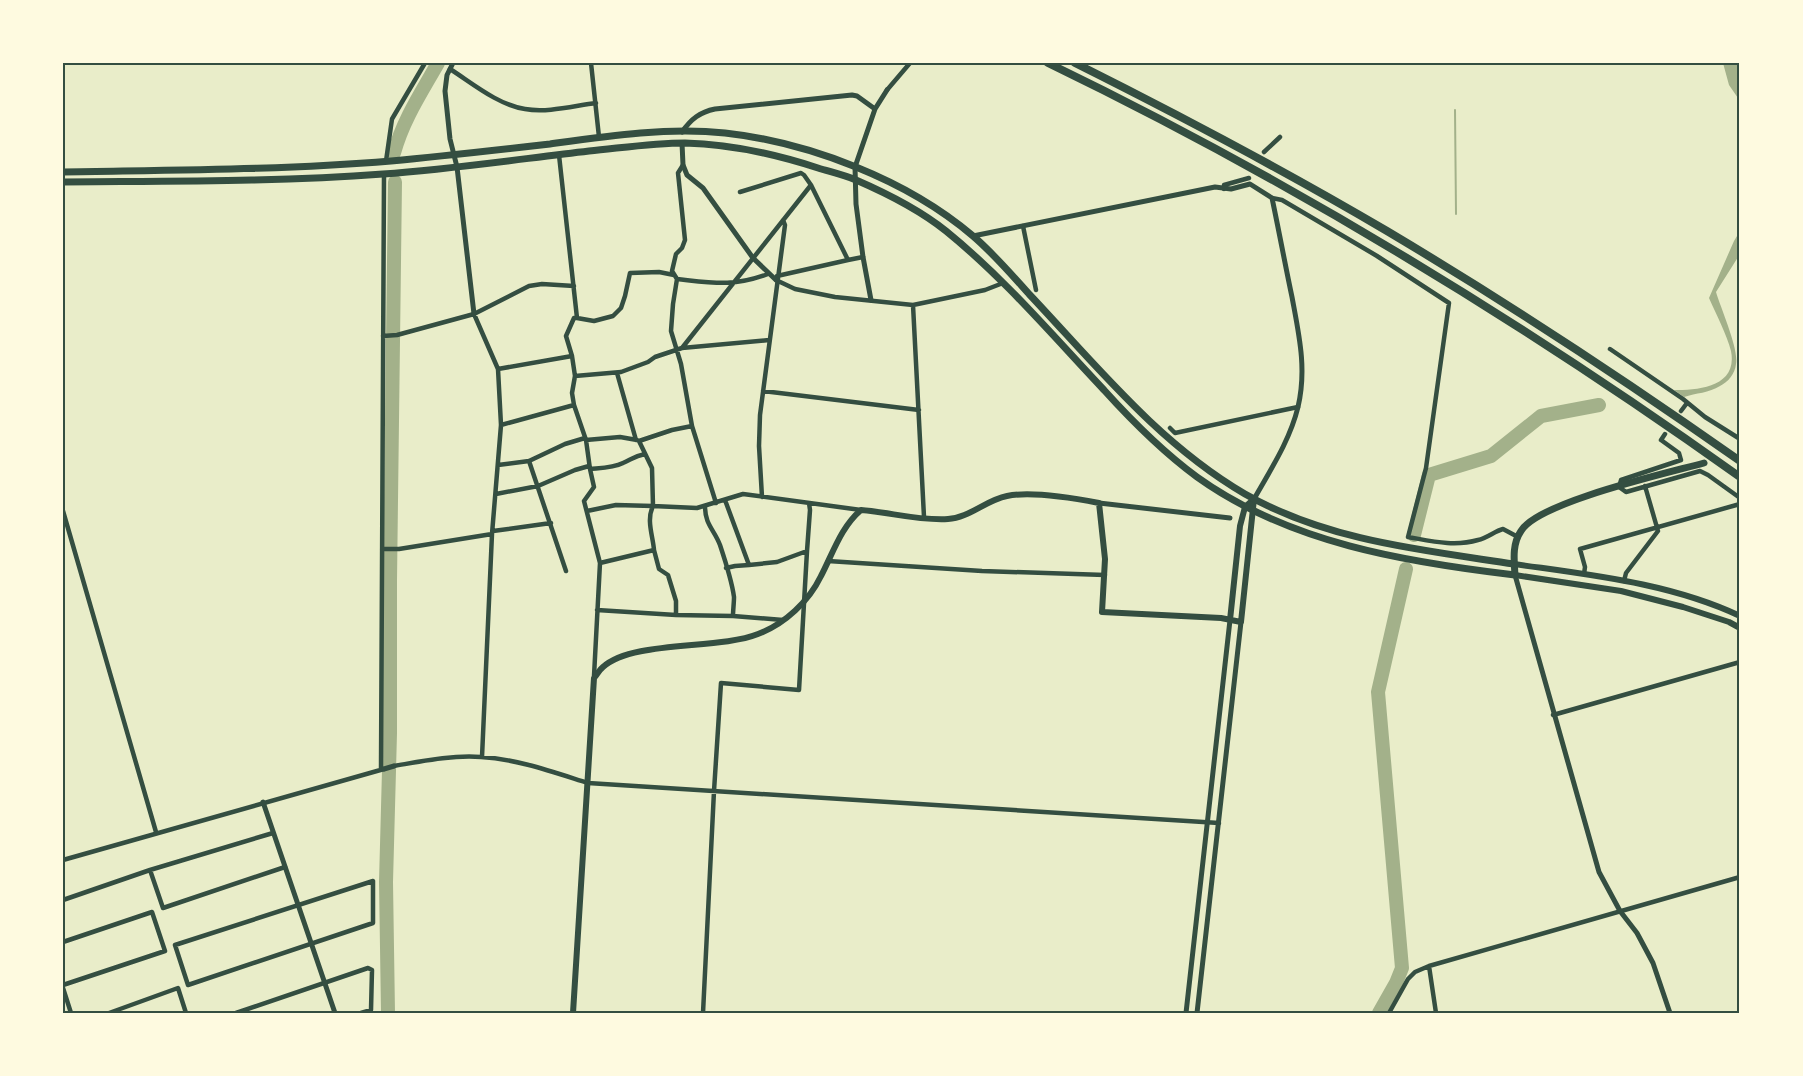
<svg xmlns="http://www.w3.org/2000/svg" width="1803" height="1076" font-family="'Titillium Web',sans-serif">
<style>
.water{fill:#a3b18a}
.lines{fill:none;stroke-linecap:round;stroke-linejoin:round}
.stream{stroke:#a3b18a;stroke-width:2}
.river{stroke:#a3b18a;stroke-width:14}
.minor{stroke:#344e41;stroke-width:4.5}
.tertiary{stroke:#344e41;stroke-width:5}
.secondary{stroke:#344e41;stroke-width:6}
.primary{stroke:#344e41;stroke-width:7}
.motorway{stroke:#344e41;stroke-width:8}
.neatline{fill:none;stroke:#344e41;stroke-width:2}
</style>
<rect width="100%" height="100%" fill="#e9edc9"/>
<path class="water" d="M1723,63H1740V101L1729,85Z
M1740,231V254L1716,292C1721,309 1739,349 1736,364C1735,374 1728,382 1720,386C1709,393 1696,393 1684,397L1674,390C1698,390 1738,387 1731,351C1727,335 1716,314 1709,298L1734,241Z"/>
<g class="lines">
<path class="stream" d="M1455,110L1456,214"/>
<path class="river" d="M394,153C403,120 421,93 438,63
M1414,535L1429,475L1491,456L1541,416L1599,405
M388,1013L386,882L390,733V580L395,182
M1379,1013L1396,983L1402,968L1378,692L1406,569"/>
<path class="minor" d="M591,63L599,137
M450,69C472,83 498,105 525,109C547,113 573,106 596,103
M887,90L910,63
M1264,152L1280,137
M559,155L577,318H574L566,336L572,356L575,376L572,393L574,405L586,440L590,469L594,487L584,501L600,563L594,676
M386,161L392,119L425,63
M683,165L678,173L685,240L682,248L676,254L672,271L677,279L673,304L671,331L681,364L692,426L716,503
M1224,189V185L1249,178
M740,192L801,173L804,175L811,185L848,260L777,276
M1272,198L1282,200L1377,256L1449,303L1426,468L1408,537C1431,541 1454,547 1478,540C1487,538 1495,531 1503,529L1518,537
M1023,226L1036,290
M848,260L863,257
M677,279C714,283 733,287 768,274
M776,280L795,289L835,297L913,305L985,290L1003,283
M913,305L924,517
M474,314L498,369L501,425L492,534L482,757
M577,318L594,321L613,316L621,308L625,296L630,273L659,272L674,275
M383,336L397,335L474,314L529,286L542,284L574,286
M682,348L769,340
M1610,349L1683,399L1705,417L1740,439
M498,369L572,356
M617,373L636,440
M575,376L621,372L648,362L655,357L682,348L811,185
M763,391L919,410
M1681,411L1687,403
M501,425L574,405
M1170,428L1175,433L1298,407
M1665,434L1661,440L1679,453L1681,460L1621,480L1619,487L1626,492L1700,471L1708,475L1740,498
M586,440L620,437L637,440
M529,461L566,571
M498,465L529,461L565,444L585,438
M590,469C600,468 613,468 623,463C632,459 635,456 645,454
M496,494L538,486L575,470L589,466
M762,497L759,446L760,415L785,225L783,220
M725,500L749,565L777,562L807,551L810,510L809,503
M705,506C705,525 714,529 720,545C725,560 732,582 734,597C734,603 733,610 733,616L783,620
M63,511L156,832
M587,511L616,505L653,506L652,468L639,441L672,430L692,426
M493,531L551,523
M382,549H399L492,534
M828,561L982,571L1105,575
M600,563L654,550C653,536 646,520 653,506L697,508L743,494L861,510
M726,568L735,566L749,565
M1584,574L1585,567L1580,549L1740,504
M1624,581L1626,573L1658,531L1645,486
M597,610L676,615V601L668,575L659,569L654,550
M676,615L733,616
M1553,715L1740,662
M394,766C423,761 451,755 481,757C517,759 553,772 588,783L1219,823
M381,769L384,174
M63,860L384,769
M150,870L163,908L285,867
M373,881V923L188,985L175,945Z
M63,900L150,870L273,833
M63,942L152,912L165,951L63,985
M1429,966L1436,1013
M63,988L71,1013
M109,1013L178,988L186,1013
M236,1013L368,968L372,970L371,1010L361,1013
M703,1013L714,791L721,683L799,690L807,551
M1389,1013L1408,979L1415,972L1429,966L1740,877"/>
<path class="tertiary" d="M453,63L447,75L445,91L450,139L457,167L474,314
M682,132C691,119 700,112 715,109L852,95L857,96L875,109
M682,143L683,165L687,175L703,188L753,258L776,280
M973,236L1215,187L1231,189L1250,184L1272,198C1279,231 1285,264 1292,297C1299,335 1307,369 1298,407C1290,440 1271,469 1254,499
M871,300L863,257L856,204L855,167L875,109L887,90
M1099,503L1230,518
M1515,575L1599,872L1620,911L1637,933L1653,963L1670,1013
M384,769L394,766
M263,802L335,1013
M1186,1013L1230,620
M1197,1013L1241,622"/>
<path class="secondary" d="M1514,564C1590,575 1670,583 1740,616
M1515,575L1621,591L1683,607L1729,622L1740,628
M1230,620L1240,526L1245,507L1254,499
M573,1013L594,678C597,675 599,670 603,667C633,640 718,650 758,634C785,624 809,601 821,576C833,553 841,527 861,510C889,512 919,521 948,519C969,518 986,500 1007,496C1032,491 1073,498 1099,503L1105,559L1102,612L1221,618L1241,622L1254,499"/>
<path class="primary" d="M63,172C172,170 282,170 391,161C444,156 497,150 550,144C607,136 667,127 725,133C770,138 814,150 856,167C898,184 939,207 973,236C993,253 1011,274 1029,294C1096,365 1159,444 1245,494C1328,541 1422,550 1514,564
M63,182C169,181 276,182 383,174C452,169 520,159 589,151C621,148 653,143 685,143C730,144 775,154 818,168C831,172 844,175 856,180C886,193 921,211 946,231C1004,278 1053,336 1104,390C1132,421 1163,452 1197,477C1289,543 1405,562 1515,575C1514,560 1512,544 1521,531C1538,502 1668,473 1704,463"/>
<path class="motorway" d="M1048,63C1290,180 1521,321 1740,477
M1075,63C1181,116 1285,171 1387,231C1508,303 1625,380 1740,461"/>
</g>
<rect width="1803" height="1076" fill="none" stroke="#fefae0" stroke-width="129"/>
<rect x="64" y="64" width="1674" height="948" class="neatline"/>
</svg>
